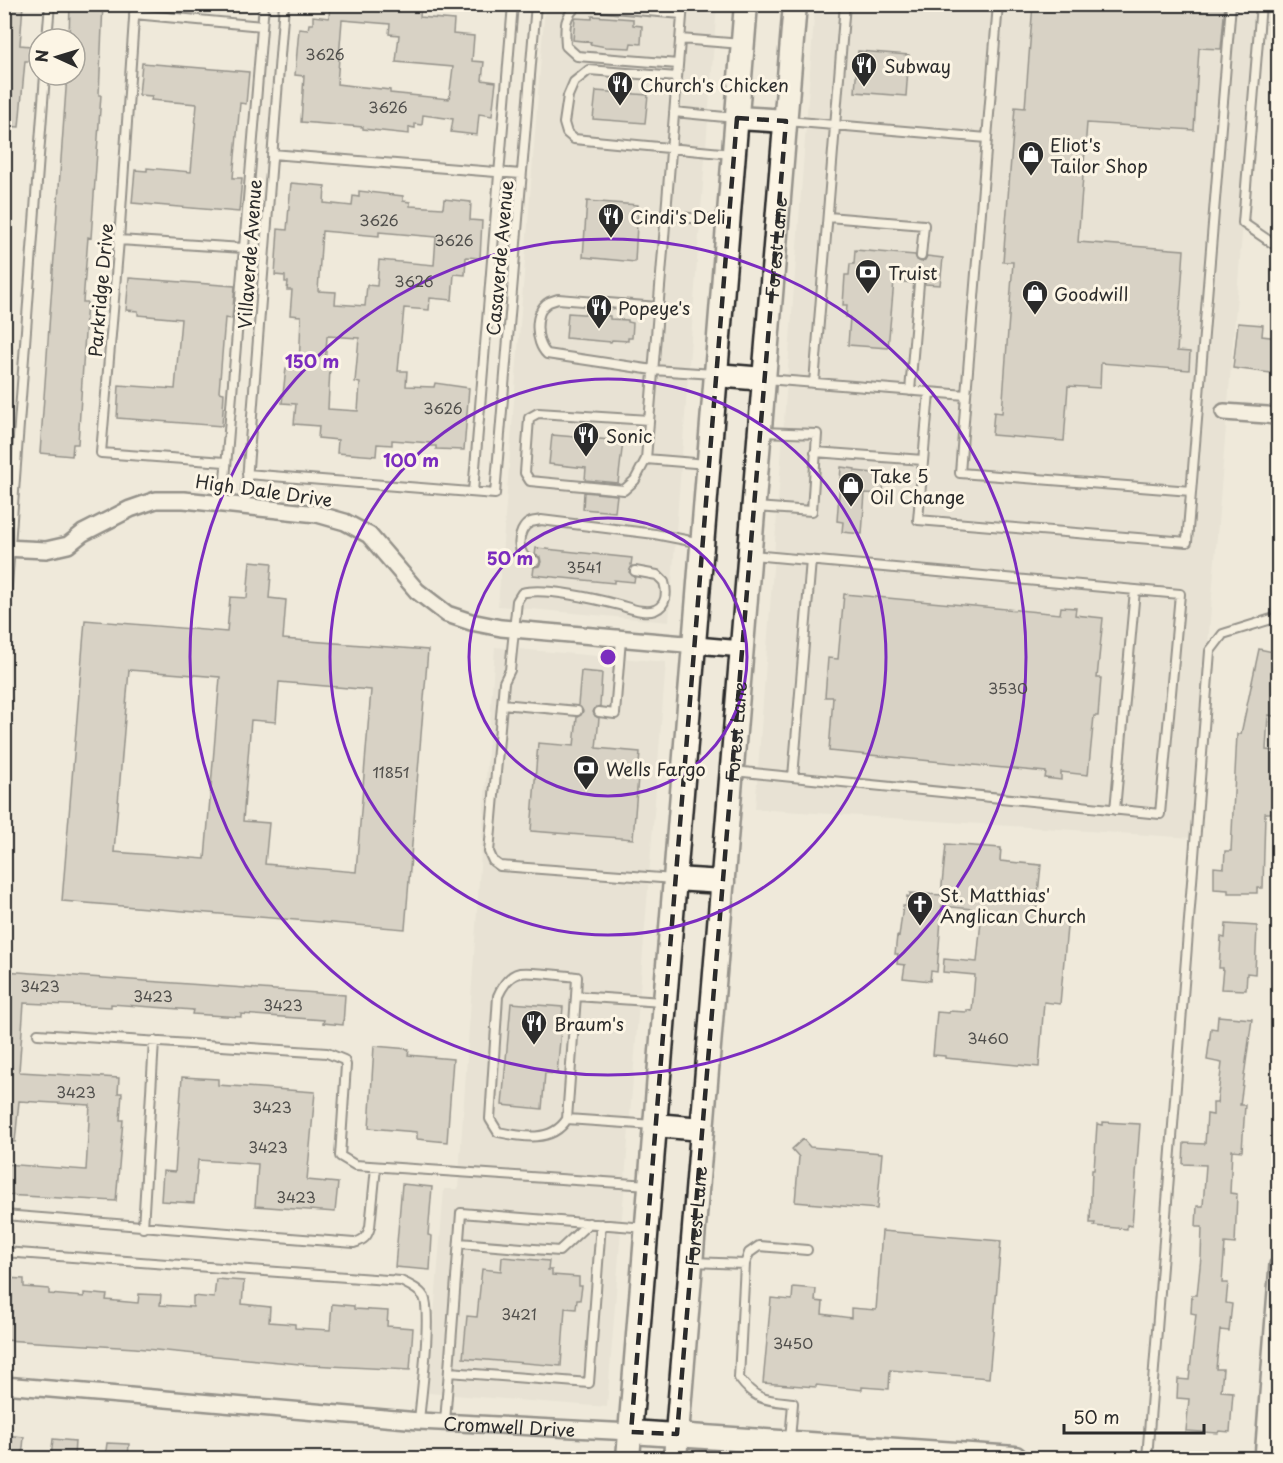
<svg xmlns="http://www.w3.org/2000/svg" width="1283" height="1463" font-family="'Playpen Sans',sans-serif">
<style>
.built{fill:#e0dacc}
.building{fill:#bcb7ac;stroke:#2b2b2b;stroke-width:1.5;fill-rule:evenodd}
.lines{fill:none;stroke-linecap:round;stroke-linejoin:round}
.lane-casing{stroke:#2b2b2b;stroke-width:12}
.street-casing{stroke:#2b2b2b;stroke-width:20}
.secondary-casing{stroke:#2b2b2b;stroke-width:27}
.lane{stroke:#fcf5e5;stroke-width:8}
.street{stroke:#fcf5e5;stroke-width:15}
.secondary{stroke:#fcf5e5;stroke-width:22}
.marked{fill:none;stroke:#2b2b2b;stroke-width:4.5;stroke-dasharray:12 8;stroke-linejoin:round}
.ring{fill:none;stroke:#7b2cbf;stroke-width:3}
.labels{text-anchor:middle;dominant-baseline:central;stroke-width:6;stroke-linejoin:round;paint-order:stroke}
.number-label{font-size:15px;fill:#4f4e4b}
.poi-label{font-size:18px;fill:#2b2b2b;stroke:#fcf5e5;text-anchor:start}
.street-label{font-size:18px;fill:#2b2b2b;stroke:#fcf5e5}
.centre{fill:#7b2cbf;stroke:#fcf5e5;stroke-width:3}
.ring-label{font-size:18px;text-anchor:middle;font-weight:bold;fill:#7b2cbf;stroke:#fcf5e5;stroke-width:6;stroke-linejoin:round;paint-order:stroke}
</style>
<rect width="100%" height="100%" fill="#efe9da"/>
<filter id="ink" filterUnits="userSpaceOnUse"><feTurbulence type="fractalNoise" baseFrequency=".0167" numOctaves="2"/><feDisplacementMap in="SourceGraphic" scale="12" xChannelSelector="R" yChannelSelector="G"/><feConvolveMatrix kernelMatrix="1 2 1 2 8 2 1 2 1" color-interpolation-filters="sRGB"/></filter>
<g filter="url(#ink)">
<path class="built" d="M545,5H717L669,622L498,606Z
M815,5H1261L1192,838L755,809Z
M495,647L666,662L607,1407L428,1393L444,1189H458Z"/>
<path class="building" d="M4,4H23L20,45L31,46L30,61H25L19,127L4,126Z
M70,4H103L99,95H101L91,238L88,237L83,302H87L78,444H73L72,456L40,453L67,75H75V39H69Z
M330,4H421L420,17L454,20L453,34L474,36L472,61L484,62L482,80L496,82L492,116L479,114L477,135L451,132L453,119L423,115L422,125L415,124V128L409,127V134L363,129V127L301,122L304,76L295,75L299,29L308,30L309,24H313V16L329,18ZM342,20L390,24L389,34L399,35L396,62L453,67L449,99L390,93V90L337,84Z
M1033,4L1225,5L1221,49L1199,48L1194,130L1087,123L1078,242L1184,250L1177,351L1190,352L1189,370L1101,363L1100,388L1068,386L1064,441L992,435L994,412L1002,413L1013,262H1003L1015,107L1025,108Z
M592,16L633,19V25L642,26L641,44L631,43L630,48L606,47L590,44L591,42L573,40L575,18L592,19Z
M858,51L909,55L906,96L855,92Z
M142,63L249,72L246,104L240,103L233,178H242L239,212L132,203L135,170L147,171V168L191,172L197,104L151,100L152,96L139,95Z
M596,91L648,95L645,123L593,119Z
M291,183L325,186L324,203L352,206L353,196L359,197V191L403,196V201L410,202V206L443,208L444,199L471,202L470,220L482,221L480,258L466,257L465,275L454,274L452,300L430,298L429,310L404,308L398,371H407L406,386L434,387L435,383L469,388L464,450L436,449V446H430V443L392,440V445L377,444L376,456L337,453L338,440L318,438L319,426L294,424L296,404L282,403L286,368L299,369L301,316L290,315L292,290H287L288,282H285V276L275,275L278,229L287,230ZM322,231L379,236V232L436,237L434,265L379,260L377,286L367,285L365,306L335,304L336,292L318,291ZM327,336L359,338L355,382L360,383L358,411L328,409L330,368L325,367Z
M587,201L638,205L635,262L583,257Z
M855,250L915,255L917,260L921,262L925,260L927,256L943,258L940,285L925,284L924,280L920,277L916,278L913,283L894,281L888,348L848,345L850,317H846L847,305H843L845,275H849L850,264H854Z
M129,278L235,286L232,319L225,318L219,392L224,393L222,426L117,418L119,385L175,389L181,319L138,315V311L126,310Z
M568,313L610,316V319L628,320V322L633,323L632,338H628V341L612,340L611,342L566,338Z
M1238,323L1263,325L1262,336L1278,338V374L1233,368Z
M552,435L623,441L618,483L585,480L586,468L549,464Z
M841,467L855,469V471L884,474L883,494L865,493L862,534L842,532L843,522L837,521Z
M584,492L617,495L615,512L583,509Z
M536,548L632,558L631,565L632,566L629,572L635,577L634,582L614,580V583L533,575L534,567L539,566L541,562L540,557L535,555Z
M250,561L272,563L269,598L286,600L283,639L428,650L405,929L62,901L85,620L227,632L230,597L247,598ZM129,670L220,677L205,859L114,852ZM279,682L371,690L356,872L265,864L269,823L243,821L251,720L276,722Z
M844,594L1060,614L1061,607L1076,608L1075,615L1103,618L1097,678H1101L1098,716H1094L1088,775L1061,772V780L1045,778L1046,772L829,751L833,697H825L828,658L838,659Z
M1259,649L1278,653V717L1268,715L1266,750L1275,751L1271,813H1265L1263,888H1257V893H1228V890L1214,889V867L1224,868L1225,851H1231L1237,734H1241Z
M581,671L602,673L600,706L595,708L593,712L595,716L599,718L596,748L640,752L633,839L531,831L538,743L574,746L577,717L581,715L583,711L578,705Z
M946,844L1001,848L1000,861L1041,865L1036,913L1068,916L1060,1004L1044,1002L1039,1067L945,1058V1056L933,1055L937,1012L949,1013V1011L967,1012V1010L972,1011L975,975L943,972L944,959L977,962L982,910L942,906L937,972L931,971L930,981L903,978L905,965L897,964L898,954H895L897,936L899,937L903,906H906L907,896L910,897V893L941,895Z
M1226,924L1257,926L1255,974L1247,973L1246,990L1221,989L1223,968H1219L1221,937L1225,938Z
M4,971L345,995L343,1025L323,1023L324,1020L241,1014V1017L192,1014L193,1010L111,1004V1007L24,1003L19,1071L20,1072L119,1078L118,1093H122L120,1120H123L116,1201L4,1195V1164L86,1170L90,1105L19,1101L15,1142L4,1141Z
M511,1003L563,1007L557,1074L545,1073L542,1109L502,1105Z
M1218,1016L1252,1019L1240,1105H1245L1242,1151L1232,1150L1230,1193L1237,1194L1235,1244L1225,1243L1222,1283H1228L1226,1303L1232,1304L1229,1331L1220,1330L1216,1369H1223L1221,1391L1233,1392L1230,1432L1219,1431L1218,1433L1186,1431L1189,1399L1177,1398L1178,1379L1189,1380L1196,1314L1191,1313L1192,1295H1197L1201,1257L1202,1227H1196L1197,1206H1203L1206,1165L1183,1164L1184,1143L1205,1144L1207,1114L1213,1115V1103H1217L1222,1063L1207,1060L1211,1028L1217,1029Z
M374,1046L409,1049L408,1055L453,1059L447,1142L417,1139V1132L369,1128Z
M182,1077L218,1079V1085L315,1092L307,1180L338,1183L335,1212L255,1206L258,1164L198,1160L194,1203L161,1201L163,1171L175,1172Z
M1103,1122L1140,1124L1132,1226L1127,1225V1229L1094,1226L1095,1223H1090L1092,1170H1094L1097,1124L1103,1125Z
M803,1139L810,1147L882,1153L877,1209L795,1202L799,1157L792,1149Z
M402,1184L432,1187L428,1235L432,1236L430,1270L395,1267Z
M882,1231L1001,1241L989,1378L890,1370L889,1389L862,1387V1390L816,1385V1387L763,1383L771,1298L792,1300L793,1287L816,1289L815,1301L823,1302L822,1314L851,1318V1308L876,1310Z
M502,1257L549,1261L548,1270H552V1275L579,1277V1286H582L580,1300H577L576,1309L565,1308L561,1366L463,1358L467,1316L477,1317L482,1269L501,1271Z
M4,1278L24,1279V1287L49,1289V1294L84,1297V1293L107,1295L106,1300L138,1303L139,1294L161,1295L160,1305L193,1307V1296L214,1298L216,1279L244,1281L242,1304L270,1307L269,1322L295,1324V1328L330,1330L332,1304L354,1306V1309L388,1311L387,1326L413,1328L410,1370L310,1365L135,1348L4,1340Z
M4,1435L24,1437L22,1458H4Z
M53,1439L75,1441L74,1458H51Z
M107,1443L129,1444L128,1458H105Z"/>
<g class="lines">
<g class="lane-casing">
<path id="lane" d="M135,4L119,240L101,453L225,462
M683,4L646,459L707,464
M1261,4L1243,223L1278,247
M134,14L262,26
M47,39L50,4
M680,39L742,44
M678,64L577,56L566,46C565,29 563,17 578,5L682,14
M677,77L589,70L574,82L568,96L564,123L567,133L574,139L732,154
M674,112L735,118
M787,121L987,138
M272,154L521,174
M666,216L727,221
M828,217L924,225L921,256
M119,240L243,248
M658,307L558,299C555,300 552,301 549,302C533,311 535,343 547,354L653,370L714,374
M766,379L966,395L960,473L1191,491
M814,383L845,4
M910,391L919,283
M929,392L918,520L1187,542L1231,4
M966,395L998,4
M815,452L923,460
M646,459L635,480L624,490L530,481L525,473L529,418L538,413L649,420
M247,474L495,494L536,4
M473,492L513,4
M223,504L264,4
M245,506L284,4
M755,507L812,511L817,434L761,432
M535,561C515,560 515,529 531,522C534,521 538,521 541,520L655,534L701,543
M635,571L657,575L664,582C667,592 667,605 655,610C644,614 630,608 619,605C596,599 544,587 522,593L517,601L510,670L504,682L489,852L493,861L500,866L674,879
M4,626L45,75
M502,704L577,711
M599,712L615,714L621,639
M733,771L1160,814L1180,594L752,555
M793,777L811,560
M1115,810L1135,590
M38,1034L327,1053L344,1060L346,1065L340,1156L355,1165L649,1185
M567,1119C552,1143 522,1137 498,1132L490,1119L498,996C502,987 509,975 520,973C532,971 563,976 577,977L576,996
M654,1125L567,1119L576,996L662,1002
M4,1215L354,1243C364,1240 367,1237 370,1227L376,1167
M143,1228L154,1041
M459,1243L559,1251L589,1223
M4,1252L401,1281C409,1285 419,1289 424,1297C432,1314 421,1397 419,1421
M692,1262L745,1264L739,1378C756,1401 766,1400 793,1403L790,1440
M745,1264L749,1253L759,1246L807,1250
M449,1372L589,1383L601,1224
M445,1422L461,1213L646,1228
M1147,1458L1210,651L1223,634L1278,617"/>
</g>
<g class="street-casing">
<g id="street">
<path d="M1224,412L1267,415L1278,417"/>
<path d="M4,548L46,550L68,545L83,533L130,509L156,500H184L317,514L345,522L369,535L417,591L447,614L471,622L501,628L742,649"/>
<path id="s1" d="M4,1385L419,1421L631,1432"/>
<path d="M1263,1458L1278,1265"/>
</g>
</g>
<g class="secondary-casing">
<g id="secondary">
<path d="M737,118L786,121"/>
<path d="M716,375L764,379"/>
<path d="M675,879L723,882"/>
<path d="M655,1125L702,1129"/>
<path d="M631,1432L1015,1458"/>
<path d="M628,1458L746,4"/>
<path id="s2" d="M675,1458L795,4"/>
</g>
</g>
<use href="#lane" class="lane"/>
<use href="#street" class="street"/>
<use href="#secondary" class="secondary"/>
</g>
</g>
<path d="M0 0H1283V1463H0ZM737,118L786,121L677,1434L631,1432Z" fill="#efe9da" fill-opacity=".55" fill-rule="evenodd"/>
<path class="marked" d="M737,118L786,121L677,1434L631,1432Z"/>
<g class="ring">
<circle cx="608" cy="657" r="139"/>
<circle cx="608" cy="657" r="278"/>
<circle cx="608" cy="657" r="418"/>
</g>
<defs>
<g id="restaurant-pin" transform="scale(1.35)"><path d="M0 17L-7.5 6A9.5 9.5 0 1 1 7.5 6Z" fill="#2b2b2b" stroke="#fcf5e5"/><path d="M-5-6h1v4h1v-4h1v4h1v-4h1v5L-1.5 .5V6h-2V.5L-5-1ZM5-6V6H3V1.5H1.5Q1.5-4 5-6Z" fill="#fff"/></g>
<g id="shop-pin" transform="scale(1.35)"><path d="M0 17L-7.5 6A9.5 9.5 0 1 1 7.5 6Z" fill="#2b2b2b" stroke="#fcf5e5"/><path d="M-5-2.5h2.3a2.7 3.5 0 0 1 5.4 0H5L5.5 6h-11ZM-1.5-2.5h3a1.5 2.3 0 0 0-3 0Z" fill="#fff"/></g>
<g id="bank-pin" transform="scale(1.35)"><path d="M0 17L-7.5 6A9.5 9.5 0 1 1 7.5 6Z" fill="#2b2b2b" stroke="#fcf5e5"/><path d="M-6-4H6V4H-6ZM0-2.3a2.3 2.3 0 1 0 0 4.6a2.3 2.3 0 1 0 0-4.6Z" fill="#fff"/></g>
<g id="church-pin" transform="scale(1.35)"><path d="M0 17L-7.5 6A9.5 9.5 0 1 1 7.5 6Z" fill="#2b2b2b" stroke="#fcf5e5"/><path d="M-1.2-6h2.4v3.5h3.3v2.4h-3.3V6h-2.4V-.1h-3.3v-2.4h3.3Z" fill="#fff"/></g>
</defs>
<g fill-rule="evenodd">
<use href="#restaurant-pin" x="864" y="65"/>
<use href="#restaurant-pin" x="620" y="84"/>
<use href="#shop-pin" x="1031" y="154"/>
<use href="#restaurant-pin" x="611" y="216"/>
<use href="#bank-pin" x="868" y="272"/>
<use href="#shop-pin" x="1035" y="293"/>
<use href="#restaurant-pin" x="599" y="307"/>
<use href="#restaurant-pin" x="586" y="435"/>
<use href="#shop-pin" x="851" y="485"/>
<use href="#bank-pin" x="586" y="768"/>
<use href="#church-pin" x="920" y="904"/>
<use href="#restaurant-pin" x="534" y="1023"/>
</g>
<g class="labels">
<g class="number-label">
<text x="325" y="53">3626</text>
<text x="388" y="106">3626</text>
<text x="379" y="219">3626</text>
<text x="454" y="239">3626</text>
<text x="414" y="280">3626</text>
<text x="443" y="407">3626</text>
<text x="584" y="566">3541</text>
<text x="1008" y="687">3530</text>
<text x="391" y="771">11851</text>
<text x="40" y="985">3423</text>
<text x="153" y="995">3423</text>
<text x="283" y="1004">3423</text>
<text x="988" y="1037">3460</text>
<text x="76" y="1091">3423</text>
<text x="272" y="1106">3423</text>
<text x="268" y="1146">3423</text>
<text x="296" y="1196">3423</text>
<text x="519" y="1313">3421</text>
<text x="793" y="1342">3450</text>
</g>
<g class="poi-label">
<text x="884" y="65">Subway</text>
<text x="640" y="84">Church's Chicken</text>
<text x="1050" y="144">Eliot's<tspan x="1050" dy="21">Tailor Shop</tspan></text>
<text x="630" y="216">Cindi's Deli</text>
<text x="888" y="272">Truist</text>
<text x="1054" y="293">Goodwill</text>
<text x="618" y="307">Popeye's</text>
<text x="606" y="435">Sonic</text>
<text x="870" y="475">Take 5<tspan x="870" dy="21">Oil Change</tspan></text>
<text x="606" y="768">Wells Fargo</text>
<text x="940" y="894">St. Matthias'<tspan x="940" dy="21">Anglican Church</tspan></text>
<text x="554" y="1023">Braum's</text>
</g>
<g class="street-label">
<text stroke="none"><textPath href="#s2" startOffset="1215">Forest Lane</textPath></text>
<text transform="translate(249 254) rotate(-86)">Villaverde Avenue</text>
<text transform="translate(499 258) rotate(-85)">Casaverde Avenue</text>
<text transform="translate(100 290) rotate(-85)">Parkridge Drive</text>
<text transform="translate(264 490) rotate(8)">High Dale Drive</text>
<text stroke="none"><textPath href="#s2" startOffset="729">Forest Lane</textPath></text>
<text stroke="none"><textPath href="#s2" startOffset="243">Forest Lane</textPath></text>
<text stroke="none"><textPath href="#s1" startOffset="507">Cromwell Drive</textPath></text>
</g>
</g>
<circle cx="608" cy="657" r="9" class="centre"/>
<g class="ring-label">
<text x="312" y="368">150 m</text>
<text x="411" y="467">100 m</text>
<text x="510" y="565">50 m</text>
</g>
<rect width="1283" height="1463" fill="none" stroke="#fcf5e5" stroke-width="24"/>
<rect x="12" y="12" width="1259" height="1439" fill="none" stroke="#2b2b2b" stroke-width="2" filter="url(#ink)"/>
<g transform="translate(57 57) rotate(274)"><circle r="28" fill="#fcf5e5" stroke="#a8a49b" stroke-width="1.5"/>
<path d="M0-4.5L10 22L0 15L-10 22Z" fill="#2b2b2b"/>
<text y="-9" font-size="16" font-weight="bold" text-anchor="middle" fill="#2b2b2b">N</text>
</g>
<path d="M1064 1424v9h140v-9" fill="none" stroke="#2b2b2b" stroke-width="3"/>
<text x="1073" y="1424" font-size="18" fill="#2b2b2b" stroke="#fcf5e5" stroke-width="4.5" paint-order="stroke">50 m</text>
</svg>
